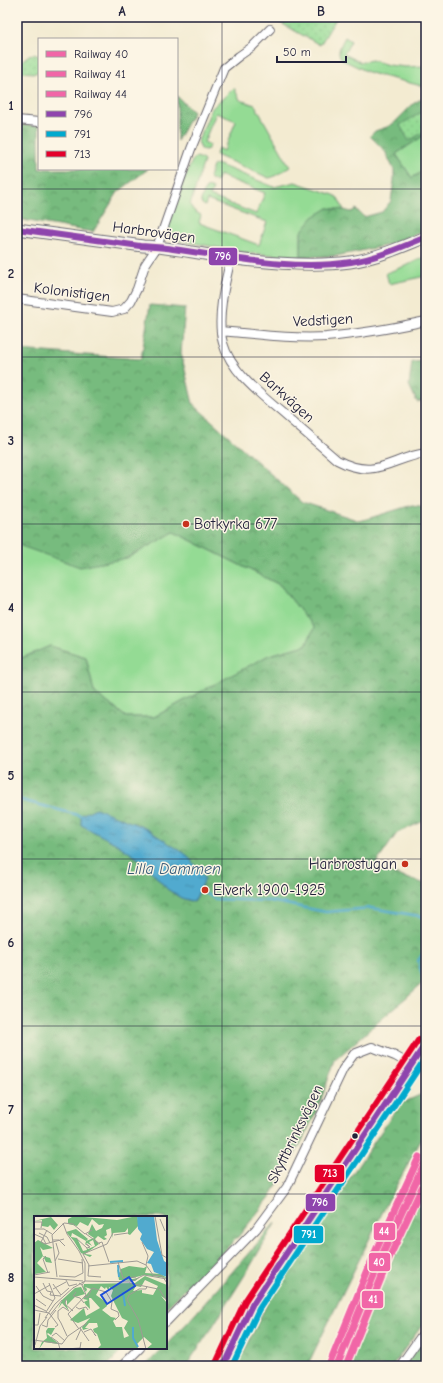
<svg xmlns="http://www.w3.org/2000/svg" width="443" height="1383" font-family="'Comic Neue',sans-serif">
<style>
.grass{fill:#94db94;stroke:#5b7e68}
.forest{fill:url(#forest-crowns);stroke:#4c6e5c;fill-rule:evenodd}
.park{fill:url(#park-dots);stroke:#5b7e68}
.water{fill:url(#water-ripples);stroke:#3a6685}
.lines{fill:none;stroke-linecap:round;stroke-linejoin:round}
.stream{stroke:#51aacf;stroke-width:2.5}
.minor-casing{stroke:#6b6870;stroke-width:10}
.tertiary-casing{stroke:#6b6870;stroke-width:13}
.primary-casing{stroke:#6b6870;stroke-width:15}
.minor{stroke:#fff;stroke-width:8}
.tertiary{stroke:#fff;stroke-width:11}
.primary{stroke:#fff;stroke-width:13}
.bus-1-casing{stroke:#fcf5e5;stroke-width:9}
.bus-2-casing{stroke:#fcf5e5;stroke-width:9}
.bus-3-casing{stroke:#fcf5e5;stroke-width:9}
.bus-1{stroke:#8e44ad;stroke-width:6}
.bus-2{stroke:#00a9ce;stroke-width:6}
.bus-3{stroke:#e4002b;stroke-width:6}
.rail-1-casing{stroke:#fcf5e5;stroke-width:10}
.rail-2-casing{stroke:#fcf5e5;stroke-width:10}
.rail-3-casing{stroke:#fcf5e5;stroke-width:10}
.rail-1{stroke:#f166a7;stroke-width:7}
.rail-2{stroke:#f166a7;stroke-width:7}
.rail-3{stroke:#f166a7;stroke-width:7}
.grid{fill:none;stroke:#22223b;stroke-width:1;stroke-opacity:0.55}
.poi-dot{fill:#c8321e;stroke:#fcf5e5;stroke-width:1.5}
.bus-dot{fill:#22223b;stroke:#fcf5e5;stroke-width:1.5}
.labels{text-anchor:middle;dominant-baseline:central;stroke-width:3;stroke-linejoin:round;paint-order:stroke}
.street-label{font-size:15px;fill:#22223b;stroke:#fcf5e5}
.poi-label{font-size:15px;fill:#22223b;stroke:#fcf5e5;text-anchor:start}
.water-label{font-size:16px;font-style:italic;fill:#355876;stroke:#fcf5e5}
.inset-river{fill:none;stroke:#51aacf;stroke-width:2}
.inset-road{fill:none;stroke:#9f9b95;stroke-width:1}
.view{fill:#1d4ed8;fill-opacity:0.15;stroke:#1d4ed8;stroke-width:2}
.inset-edge{fill:none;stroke:#22223b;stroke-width:2}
.line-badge{stroke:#fcf5e5;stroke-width:1.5}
.badge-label{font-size:11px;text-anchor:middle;font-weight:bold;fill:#fff}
.neatline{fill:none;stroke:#22223b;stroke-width:1.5}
.grid-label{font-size:13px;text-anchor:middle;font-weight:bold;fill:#22223b}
</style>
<defs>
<pattern id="forest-crowns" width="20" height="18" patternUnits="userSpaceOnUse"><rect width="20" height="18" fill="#77bb7e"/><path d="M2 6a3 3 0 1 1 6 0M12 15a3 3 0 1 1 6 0" fill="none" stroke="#619868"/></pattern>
<pattern id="park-dots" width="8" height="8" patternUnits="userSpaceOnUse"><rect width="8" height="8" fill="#94db94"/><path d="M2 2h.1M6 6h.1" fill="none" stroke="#7fbc80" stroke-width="1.8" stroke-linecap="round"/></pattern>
<pattern id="water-ripples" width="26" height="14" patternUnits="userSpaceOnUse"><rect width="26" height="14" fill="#51aacf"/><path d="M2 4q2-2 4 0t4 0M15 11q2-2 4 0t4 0" fill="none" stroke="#438aa9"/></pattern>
</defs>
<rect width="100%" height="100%" fill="#fcf5e5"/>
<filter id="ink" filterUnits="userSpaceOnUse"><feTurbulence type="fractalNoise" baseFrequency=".025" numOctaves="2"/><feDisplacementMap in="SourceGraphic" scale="8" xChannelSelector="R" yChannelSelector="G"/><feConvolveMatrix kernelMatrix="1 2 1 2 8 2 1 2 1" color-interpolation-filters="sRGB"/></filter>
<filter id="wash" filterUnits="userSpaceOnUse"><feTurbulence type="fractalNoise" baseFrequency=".012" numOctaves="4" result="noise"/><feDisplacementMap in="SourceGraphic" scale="16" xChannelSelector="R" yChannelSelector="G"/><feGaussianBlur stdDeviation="0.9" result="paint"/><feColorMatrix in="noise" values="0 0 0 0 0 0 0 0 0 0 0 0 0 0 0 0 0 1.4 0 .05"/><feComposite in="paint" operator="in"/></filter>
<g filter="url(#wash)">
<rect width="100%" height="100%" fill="#f3ebd1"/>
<path class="grass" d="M345,37L351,41L344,54L360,62L372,60L388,65L406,67L424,66L426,68V87L370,73L343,60C335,53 341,45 345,37Z
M234,88L240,100L255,105L290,167L273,177L269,178L216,155L218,148L224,151L236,121L216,113L204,142L210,145L208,149L205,150L201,149L198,141L212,108Z
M426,134V169L412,178L396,154Z
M196,157L200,158L204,161L190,205L194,211L201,215L199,223L259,245L267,222L207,200L205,206L201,203V200L205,189L208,187L213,189L210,196L256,214L265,193L219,175L216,182L211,179L209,177L213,166L217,164L274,187L295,182L334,195L338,198L344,210L328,208L301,232V257L246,253L173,239C170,236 167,233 166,229C165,219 187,173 192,161Z
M426,256V276L389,284L386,273L408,265Z
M174,532L280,585L314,628L306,645L269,655L154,717H126L94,692L86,657L50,646L17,660V542L21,546L127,558Z"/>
<path class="forest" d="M177,96L193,112L177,141Z
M426,96V134L396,154L412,178L426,169V229L416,234L389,245L336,256L301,257V232L313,217L328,208L344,210L351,212L356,209L364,217L382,212L391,201L394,180V170L385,151L370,136L375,131L387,127L394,123L413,104Z
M17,125L39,126V169H148L118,192L93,232L17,219Z
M150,305L185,308L181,353L193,404L302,502L360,521L412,505L426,507V820L397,833L373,868L426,884V980L335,1060L318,1108L297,1151L270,1197L238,1237L166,1308V1217H35V1348H125L107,1366H17V660L50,646L86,657L94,692L126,717H154L269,655L306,645L314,628L280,585L174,532L127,558L80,567L21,546L17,542V350L141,359ZM115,843L205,879L194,902C166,895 162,881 143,862C136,854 124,849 115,843Z
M426,361V400L417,402L409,385L412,362Z
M420,1095L426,1097V1131L389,1199L307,1366H237L274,1289L400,1104Z
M426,1182V1320L392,1366H349L363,1326Z
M276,1222L251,1265L211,1329L186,1366H145L163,1348H166V1345L189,1321Z
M426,1335V1366H404Z"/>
<path class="park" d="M270,17H337L320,45Z
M34,54L39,56V71L36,73L18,72L17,65L29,55Z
M422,112L426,117V130L409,141L400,125Z"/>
<path class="water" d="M96,808L145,828L187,855L205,879L194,902L181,898L167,889L142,861L115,843L81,825V815Z"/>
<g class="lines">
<path class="stream" d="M17,799L82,816
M197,889L215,899L270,901L326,912L371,908L426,917
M426,949L418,961L423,978L426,983"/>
</g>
</g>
<g filter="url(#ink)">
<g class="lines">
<g class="minor-casing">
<path id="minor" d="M17,120L39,122
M231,258C225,282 216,319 223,343C231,373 264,397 286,416C303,431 320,445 337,460C377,481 390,458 426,453
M17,299L112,312L124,309L131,301L137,289L145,265L157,247L191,149L224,68L239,56L252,47L270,29
M221,331C256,334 291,339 326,337C359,334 393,328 426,321
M166,1322L256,1229L287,1187L343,1069L354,1054L372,1047L395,1056L411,1065
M122,1366L140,1348
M400,1366L426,1329"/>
</g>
<g class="tertiary-casing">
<path id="tertiary" d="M17,229L143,246C172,247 200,254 228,258C267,263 312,267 350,262C376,258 402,247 426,237"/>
</g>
<g class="primary-casing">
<path id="primary" d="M223,1366L252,1305L426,1043"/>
</g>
<use href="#minor" class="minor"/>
<use href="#tertiary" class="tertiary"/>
<use href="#primary" class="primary"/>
<g class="bus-1-casing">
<path id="bus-1" d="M17,229C58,235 99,240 140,246C151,247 162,247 173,249C232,257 292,271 351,262C377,258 402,247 426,237
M223,1366L252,1305L426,1043"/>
</g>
<g class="bus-2-casing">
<path id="bus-2" d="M232,1366L259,1309L426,1057"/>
</g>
<g class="bus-3-casing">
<path id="bus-3" d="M216,1363L245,1301L419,1039"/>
</g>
<use href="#bus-1" class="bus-1"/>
<use href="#bus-2" class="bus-2"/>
<use href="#bus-3" class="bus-3"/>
<g class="rail-1-casing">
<path id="rail-1" d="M337,1366L383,1253L426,1160"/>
</g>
<g class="rail-2-casing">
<path id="rail-2" d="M346,1366L390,1256L426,1179"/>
</g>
<g class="rail-3-casing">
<path id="rail-3" d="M330,1363L376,1250L419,1157"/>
</g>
<use href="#rail-1" class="rail-1"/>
<use href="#rail-2" class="rail-2"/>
<use href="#rail-3" class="rail-3"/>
</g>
</g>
<path class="grid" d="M222,17V1366M17,189H426M17,357H426M17,524H426M17,692H426M17,859H426M17,1026H426M17,1194H426"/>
<g class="poi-dot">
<circle cx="186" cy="524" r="4"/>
<circle cx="405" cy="864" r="4"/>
<circle cx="205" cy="890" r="4"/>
</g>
<circle class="bus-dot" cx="355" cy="1136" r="3.5"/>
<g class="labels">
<g class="street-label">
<text transform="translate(154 232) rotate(8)">Harbrovägen</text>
<text transform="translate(72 292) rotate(7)">Kolonistigen</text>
<text transform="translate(323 320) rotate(-3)">Vedstigen</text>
<text transform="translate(287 397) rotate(42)">Barkvägen</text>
<text transform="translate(295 1134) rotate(-64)">Skyttbrinksvägen</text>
</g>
<g class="poi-label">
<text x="194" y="524">Botkyrka 677</text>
<text x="397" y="864" text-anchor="end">Harbrostugan</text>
<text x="213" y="890">Elverk 1900-1925</text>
</g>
<g class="water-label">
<text x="174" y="869">Lilla Dammen</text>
</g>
</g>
<g transform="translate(34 1216)">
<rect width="133" height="133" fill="#f3ebd1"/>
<path d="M40,0L83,4L103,0L105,9L96,19L94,18V12L91,16L79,17L78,22L77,12L72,14L73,19L70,21L73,23L70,24L64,20L61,23L65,28L51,38L58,39L56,41L47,37L40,25L42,22L40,25L32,16L42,13L54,23L52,25L60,22L54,18L58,8L62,15L68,12L70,8L65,9L58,3L54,10L46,6L43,10L34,8V3ZM38,17L52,25L51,29L53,27L58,30L55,26L59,24L61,30L54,33L52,31L53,34L49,35L43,22L37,21ZM17,1L24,9L20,14L16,9L14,11L8,10V4L0,5ZM4,24L19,32L9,34L6,31L9,40L16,42L18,47L12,46L9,40L3,47L12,56L1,58L0,27ZM95,50L110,52L113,50L111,57L127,58L133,62L110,59L91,64L105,62L101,65L85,64L83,53L86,57L87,53ZM111,60L133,69V84L127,80L133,87V133H112L118,128L110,121L103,128L104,133H63L67,129L63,118L60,116L59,113L64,111L63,107H55L51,112H55L49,114L48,111L56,102L44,107L36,104L50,92L52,100L66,92L57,82H55L56,93L52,89L50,86L54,84L49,83L57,73L51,71L53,73L52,76L49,72L50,68L101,67ZM111,64L124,70L119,79L108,77V74L99,75L102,70L107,71ZM67,70L71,73L72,71L75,75V71L79,74L77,80L88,102L94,105L90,112L95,120L90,122L88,111H82L79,105L82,102L77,101L68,94L73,90L72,86L62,79ZM47,71L51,78L41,81L33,89V84L31,86L35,95L28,87L24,93L28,84L41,72ZM14,112H21L17,119L14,117L13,118L25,128L10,126L5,133L8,126L13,122L12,115Z" fill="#77bb7e" fill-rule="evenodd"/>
<path d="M103,0H120L123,24L130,45L133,47V61L120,56L117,48L113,47L120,36L113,33L106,23L108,18L104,13Z" fill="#51aacf"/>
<path class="inset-river" d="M76,46L89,45M84,49L85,61M89,76L91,90M99,111V122L104,131"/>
<path class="inset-road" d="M121,0L128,39L133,42M126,3L131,15M1,6H8L7,12M29,7L33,18L45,35L51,47V65L48,69L45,67M30,7L39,8L51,18L58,14M0,13H10L18,18M13,14L7,26L11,28L30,23M5,17L13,21L16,27M0,18L9,22L12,28M52,18L66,28M80,19L94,17M42,22L53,32L56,31L52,28L55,30M19,24H25L31,30M108,26L114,40L112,49L119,59L128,60L133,67M65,27L68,26L75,46M12,40L9,43L14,57M24,43L49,47M48,43L49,57M21,45L25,37L22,27M84,46L89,62L102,61M54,50L103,45L112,49M0,59L16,56M25,60L41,61L49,57M0,61L49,65M23,61L18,19L30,7M67,61L54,60L55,49L49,38L73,28L79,17M32,64L35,70L43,68M9,67L13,75L18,76M95,67L124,73M19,68L27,79L35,72M2,70L9,80L19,85M39,72L51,65L96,66L110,59L133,63M19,73L32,66M125,73L133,85M17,76L16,79L27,80M42,76L39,80L46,82L50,87M0,78L16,69M50,81H54L58,72L72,76L78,86L77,93M2,83L12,90M32,83L31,88L39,95M0,89L12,95M42,91L45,93L52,91L54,94M77,93L84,96L85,100L81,104M0,94L15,97L24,109L21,111M24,95L29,91L35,95M24,95V102L27,107M12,96L21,82L15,67M16,99L28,84M11,102L21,88L40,71M27,107L33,120M0,109H4L6,97M8,109L13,111L14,104L22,94M46,112L55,125M45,113L34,98L52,79L48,69M50,116L57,113L62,120L60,118M18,120L22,117L31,125M17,121L24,126L26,133M0,124L28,128L34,120L53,107M42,124L47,113M1,129L6,110L13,101M32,133L46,132L47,126M112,133L104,103L93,84L95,79L105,73H112L113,70"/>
<path class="view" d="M95,61L101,70L73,88L67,79Z"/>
<rect width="133" height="133" class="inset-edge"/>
</g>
<g class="line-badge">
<rect x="208" y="247" width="30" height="19" rx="4" fill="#8e44ad"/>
<rect x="314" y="1164" width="31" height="19" rx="4" fill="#e4002b"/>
<rect x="305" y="1193" width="31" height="19" rx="4" fill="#8e44ad"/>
<rect x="373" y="1222" width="23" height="19" rx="4" fill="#f166a7"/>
<rect x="293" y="1225" width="31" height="19" rx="4" fill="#00a9ce"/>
<rect x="368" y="1252" width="23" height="20" rx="4" fill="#f166a7"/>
<rect x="361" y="1290" width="23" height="19" rx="4" fill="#f166a7"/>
</g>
<g class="badge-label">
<text x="223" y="260">796</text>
<text x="330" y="1177">713</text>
<text x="320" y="1206">796</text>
<text x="384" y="1235">44</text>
<text x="309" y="1238">791</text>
<text x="379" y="1266">40</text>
<text x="373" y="1303">41</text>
</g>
<rect width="443" height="1383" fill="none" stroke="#fcf5e5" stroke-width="44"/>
<rect x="38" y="38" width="140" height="132" fill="#fcf5e5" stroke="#a5a1a1"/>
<rect x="46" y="51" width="20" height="6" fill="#f166a7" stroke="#a5a1a1"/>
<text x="74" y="58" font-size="12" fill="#22223b">Railway 40</text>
<rect x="46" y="71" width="20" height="6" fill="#f166a7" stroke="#a5a1a1"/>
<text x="74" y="78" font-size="12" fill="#22223b">Railway 41</text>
<rect x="46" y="91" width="20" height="6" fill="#f166a7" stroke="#a5a1a1"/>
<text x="74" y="98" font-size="12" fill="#22223b">Railway 44</text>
<rect x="46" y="111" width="20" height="6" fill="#8e44ad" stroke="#a5a1a1"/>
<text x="74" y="118" font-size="12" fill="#22223b">796</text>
<rect x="46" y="131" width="20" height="6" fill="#00a9ce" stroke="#a5a1a1"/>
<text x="74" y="138" font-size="12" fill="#22223b">791</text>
<rect x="46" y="151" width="20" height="6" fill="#e4002b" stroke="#a5a1a1"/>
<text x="74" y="158" font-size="12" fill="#22223b">713</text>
<path d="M277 56v6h69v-6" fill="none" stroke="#22223b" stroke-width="2"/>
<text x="283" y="56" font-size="12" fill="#22223b" stroke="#fcf5e5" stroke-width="3" paint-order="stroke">50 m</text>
<rect x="22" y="22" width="399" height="1339" class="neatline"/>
<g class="grid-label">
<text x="122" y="16">A</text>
<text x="321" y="16">B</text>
<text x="11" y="110">1</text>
<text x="11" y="278">2</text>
<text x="11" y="445">3</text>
<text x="11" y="612">4</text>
<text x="11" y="780">5</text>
<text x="11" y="947">6</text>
<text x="11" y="1114">7</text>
<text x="11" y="1282">8</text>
</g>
</svg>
